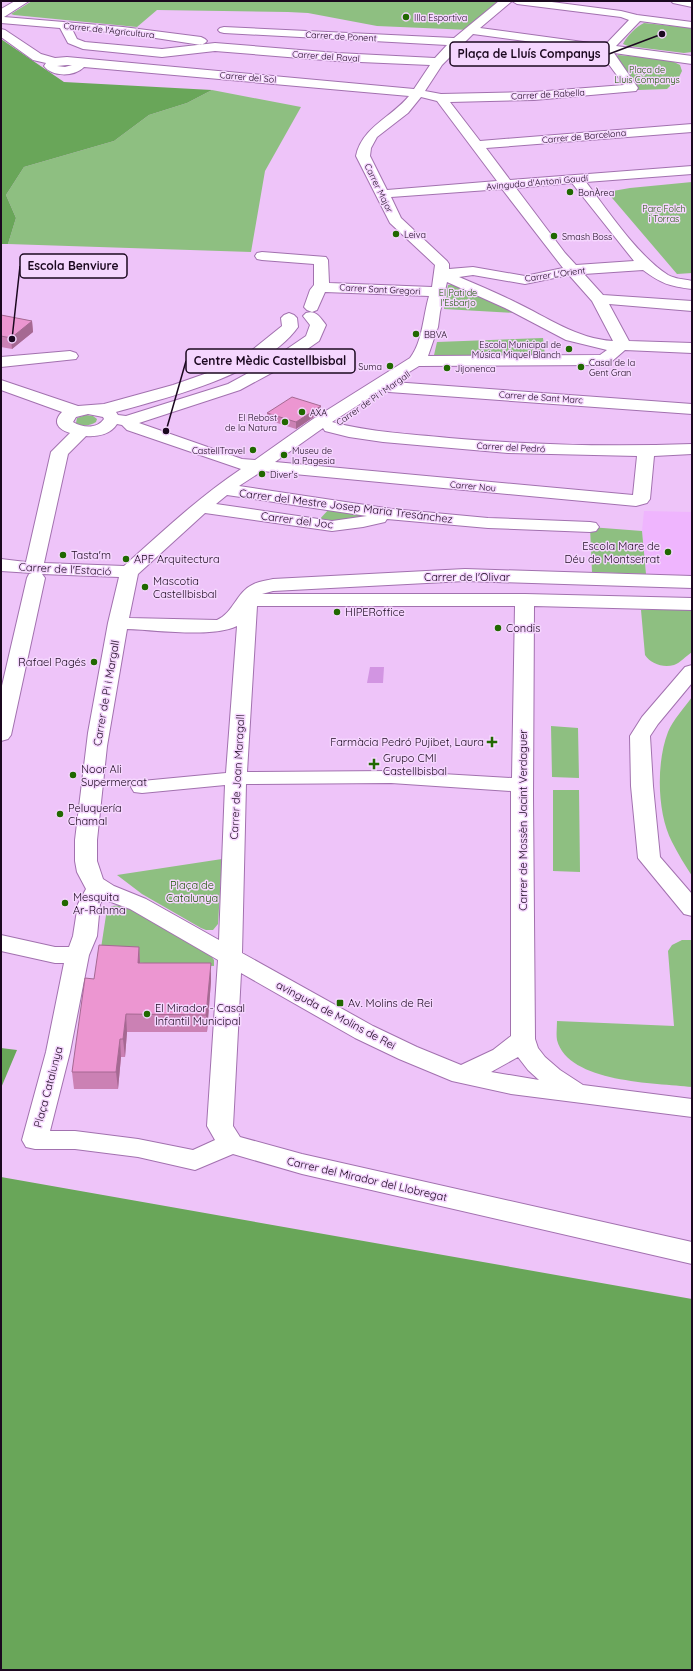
<svg xmlns="http://www.w3.org/2000/svg" width="693" height="1671" font-family="Quicksand,sans-serif">
<style>
.built{fill:#efb5fe}
.green{fill:#8ebf81}
.forest{fill:#69a659}
.water{fill:#d295e2}
.lines{fill:none;stroke-linecap:round;stroke-linejoin:round}
.minor-casing{stroke:#a271af;stroke-width:2}
.minor{fill:#fff;fill-rule:evenodd}
.wall{fill:#cb81b4}
.shaded-wall{fill:#a56992}
.building{fill:#ec96d1;stroke:#a56992}
.poi-dot{fill:#206800;stroke:#f5d6fe;stroke-width:1.5}
.labels{text-anchor:middle;dominant-baseline:central;stroke-width:3;stroke-linejoin:round;paint-order:stroke}
.far-poi-label{font-size:9px;fill:#1b081f;stroke:#f5d6fe;text-anchor:start}
.far-street-label{font-size:9px;fill:#1b081f;stroke:#f5d6fe}
.far-park-label{font-size:9px;fill:#1b5703;stroke:#f5d6fe}
.street-label{font-size:11px;fill:#1b081f;stroke:#f5d6fe}
.poi-label{font-size:11px;fill:#1b081f;stroke:#f5d6fe;text-anchor:start}
.park-label{font-size:11px;fill:#1b5703;stroke:#f5d6fe}
.leader{fill:none;stroke:#1b081f;stroke-width:1.5}
.callout-dot{fill:#1b081f;stroke:#f5d6fe;stroke-width:1.5}
.callout{fill:#f5d6fe;stroke:#1b081f;stroke-width:1.5}
.callout-label{font-size:12px;text-anchor:middle;font-weight:bold;fill:#1b081f}
</style>
<rect width="100%" height="100%" fill="#eec4f9"/>
<path class="built" d="M644,511L692,512V575L646,574L642,531Z"/>
<path class="green" d="M32,1H506L470,30L377,26L308,13L288,12L157,10L137,27L14,15L11,14Z
M644,23L692,28V52L684,53L628,46L623,44C626,37 637,26 644,23Z
M618,55L664,59L674,62L680,65L682,71L676,83H673L667,89L638,90L615,57Z
M212,90L301,107L265,171L251,252L8,244L16,218L6,195L24,167L114,141L149,115L187,103Z
M692,182V273L677,274L607,192L630,188Z
M456,284L515,313L444,309L448,285Z
M543,338L546,363L432,364L437,342Z
M86,415L93,416L97,419L96,422C90,426 82,427 76,423L77,418Z
M330,508L384,515L362,521H318Z
M590,527L642,531L646,574L592,572Z
M641,610H692V652C686,656 680,663 674,665C663,668 651,664 645,655Z
M692,697V876C685,865 678,854 672,842C657,813 656,763 668,732C673,720 684,708 692,697Z
M551,726L578,728L579,778L552,777Z
M553,790H579L580,872L553,871Z
M222,859L218,924L213,930H206L201,928L142,894L117,875Z
M123,905L211,956L214,960V966L99,961L107,909L112,906Z
M682,940H692V1087C656,1083 568,1083 557,1040C556,1034 557,1027 557,1021L674,1026L668,951L672,945Z"/>
<path class="forest" d="M1,39L64,82L212,90L187,103L149,115L114,141L24,167L6,195L16,218L8,244H1Z
M1,1048L17,1050L1,1088Z
M1,1177L692,1299V1670H1Z"/>
<path class="water" d="M370,667H384L383,683H367Z"/>
<g class="lines">
<g class="minor-casing">
<path id="minor" d="M15,1H29L4,17L123,27L201,37L205,39L207,41L205,43L201,45L123,33L72,29L77,39L85,42L162,49L215,43L337,53L435,58L447,45L224,33L220,32L218,30L220,28L224,27L454,38L499,1H544L621,11L637,15L692,22V28L640,21L616,46L692,56V64L614,53L638,88L636,91L534,100L450,102L480,141L692,124V132L486,148L510,180L692,166V174L586,182C608,211 638,256 668,275C675,279 684,279 692,281V289C669,286 662,284 643,270L584,274L603,295L692,301V311L609,304L629,341L692,343V353L625,350L610,363L604,365L419,366L393,382L692,404V414L389,392L383,389L332,422C370,432 409,434 449,438C530,445 611,447 692,444V454L654,456L650,499L647,503L636,506L262,471L239,486L392,509L488,518L590,522L596,523L599,527L596,531L590,532L488,528L387,519L385,522L363,527L332,531L205,513L138,574L129,618L217,620C233,613 237,592 252,585C258,581 266,581 273,579L465,569L692,576V588L465,581L273,591L262,594H525L692,598V610L534,606L533,797L535,1039L538,1048L545,1057L560,1070L583,1085L692,1099V1117L511,1094L452,1081L399,1059L355,1038L241,973L233,1126L240,1137L302,1154L692,1242V1264L302,1174L233,1154L195,1170L138,1157L75,1149H35L26,1147L22,1140L46,1052L64,963H55L1,951V935L55,947H69L73,936L78,904L86,889L77,872L75,861V840L88,733L108,623L119,577L42,574L45,578L11,735L8,739L1,741V690L27,578L29,574L32,573L1,571V559L26,562L51,452L70,433C58,429 52,422 62,412L1,390V380L78,406L104,404L173,385L213,371L251,351L282,326L281,318L284,315L289,313L294,315L297,318L298,327C266,373 168,398 116,412L118,415L126,416L228,384L265,364L306,336L310,325L303,316L306,313C316,310 320,317 326,325L319,341L277,370L240,390L139,423L242,459L255,460L313,419L410,358C423,341 423,316 429,296L325,292L317,310L312,312L307,310L304,307L310,290L314,285V264L262,260L257,259L255,256L257,253L262,252L326,257L328,260L329,283L432,287L435,265L390,223L356,156C362,127 392,117 409,96L84,67C74,77 52,77 44,66L46,63L33,60L1,37V29L5,30L41,54L55,58L67,57L414,89L430,65L337,61L215,51L162,57L83,49L68,43L60,28L1,23V9ZM512,1L517,4L621,17L629,20L605,45L480,28ZM473,34L601,51L602,55L624,85L534,92L441,94L425,91L442,65ZM67,65H72L65,67L57,66ZM421,97L437,101L497,181L387,190L370,156L371,148L377,137L408,113ZM572,183L634,261L576,265L565,253L516,188ZM502,189L563,268L525,276L473,267L449,269V264L447,261L401,218L391,197ZM473,275L525,284L569,275L592,301L613,341C577,339 547,317 515,302C497,293 478,285 459,277ZM447,282L505,308L566,340L607,350L600,355L428,356L438,327L440,312ZM88,414L103,417L104,419C97,429 83,428 73,422L76,417ZM117,424L122,425L127,430L241,469C199,497 162,532 124,566L44,563L68,454L86,436C98,437 111,434 117,424ZM323,428L325,431L349,437L383,442L508,453L637,456L633,495L275,462ZM227,495L367,516L332,521L216,504ZM257,606H515L512,778L391,771L247,772ZM237,626L226,773L142,781L134,782L131,787L134,792L142,793L225,785L219,940L146,899L114,886L103,879L97,861V840L107,746L127,629C156,630 212,638 237,626ZM391,783L511,791V1036L493,1050L461,1065L417,1047L373,1026L242,953L246,784ZM103,899L130,909L218,960L207,1126L215,1140L193,1150L138,1139L75,1131H50L70,1052L89,955L97,936L100,904ZM518,1057L528,1070L539,1080L491,1072Z
M671,1H692V7L673,3Z
M70,351L76,353L78,356L76,359L1,367V357Z
M692,665V683L658,724L650,736L653,786L660,857L692,894V916L684,914L638,858L631,786L630,736L642,717L685,667Z"/>
</g>
<use href="#minor" class="minor"/>
</g>
<path class="wall" d="M1,315L32,321L33,332L12,349L1,347Z
M321,412L296,429L268,420L267,413Z
M139,947L140,963L211,981L207,1032H127L125,1057H121L118,1089H74L72,1072L94,979Z"/>
<path class="shaded-wall" d="M32,321L33,332L12,349L11,338Z
M321,406V412L296,429V422Z
M139,947L140,964L138,963Z
M211,963V981L207,1032L206,1015Z
M126,1014L127,1032L125,1057L123,1039Z
M120,1039L121,1057L118,1089L116,1072Z"/>
<path class="building" d="M1,315L32,321L11,338L1,336Z
M292,397L321,406L296,422L267,413Z
M99,945L139,947L138,963H211L206,1015L126,1014L123,1039H120L116,1072H72L85,978L94,979Z"/>
<g class="poi-dot">
<circle cx="406" cy="17" r="4"/>
<circle cx="570" cy="192" r="4"/>
<circle cx="396" cy="234" r="4"/>
<circle cx="554" cy="236" r="4"/>
<circle cx="416" cy="334" r="4"/>
<circle cx="569" cy="349" r="4"/>
<circle cx="390" cy="366" r="4"/>
<circle cx="581" cy="367" r="4"/>
<circle cx="447" cy="368" r="4"/>
<circle cx="302" cy="412" r="4"/>
<circle cx="285" cy="422" r="4"/>
<circle cx="253" cy="450" r="4"/>
<circle cx="284" cy="455" r="4"/>
<circle cx="262" cy="474" r="4"/>
<circle cx="668" cy="552" r="4"/>
<circle cx="63" cy="555" r="4"/>
<circle cx="126" cy="559" r="4"/>
<circle cx="145" cy="587" r="4"/>
<circle cx="337" cy="612" r="4"/>
<circle cx="498" cy="628" r="4"/>
<circle cx="94" cy="662" r="4"/>
<path d="M490 736h4v4h4v4h-4v4h-4v-4h-4v-4h4z"/>
<path d="M372 758h4v4h4v4h-4v4h-4v-4h-4v-4h4z"/>
<circle cx="73" cy="775" r="4"/>
<circle cx="60" cy="814" r="4"/>
<circle cx="65" cy="903" r="4"/>
<rect x="336" y="999" width="8" height="8" rx="2"/>
<circle cx="147" cy="1014" r="4"/>
</g>
<g class="labels">
<g class="far-poi-label">
<text x="414" y="17">Illa Esportiva</text>
<text x="578" y="192">BonÀrea</text>
<text x="404" y="234">Leiva</text>
<text x="562" y="236">Smash Boss</text>
<text x="424" y="334">BBVA</text>
<text x="561" y="344" text-anchor="end">Escola Municipal de<tspan x="561" dy="10">Música Miquel Blanch</tspan></text>
<text x="589" y="362">Casal de la<tspan x="589" dy="10">Gent Gran</tspan></text>
<text x="382" y="366" text-anchor="end">Suma</text>
<text x="455" y="368">Jijonenca</text>
<text x="310" y="412">AXA</text>
<text x="277" y="417" text-anchor="end">El Rebost<tspan x="277" dy="10">de la Natura</tspan></text>
<text x="245" y="450" text-anchor="end">CastellTravel</text>
<text x="292" y="450">Museu de<tspan x="292" dy="10">la Pagesia</tspan></text>
<text x="270" y="474">Diver's</text>
</g>
<g class="far-street-label">
<text transform="translate(109 30) rotate(6)">Carrer de l'Agricultura</text>
<text transform="translate(341 36) rotate(3)">Carrer de Ponent</text>
<text transform="translate(326 56) rotate(4)">Carrer del Raval</text>
<text transform="translate(248 77) rotate(5)">Carrer del Sol</text>
<text transform="translate(548 94) rotate(-3)">Carrer de Rabella</text>
<text transform="translate(584 136) rotate(-5)">Carrer de Barcelona</text>
<text transform="translate(537 182) rotate(-5)">Avinguda d'Antoni Gaudí</text>
<text transform="translate(379 188) rotate(64)">Carrer Major</text>
<text transform="translate(555 274) rotate(-8)">Carrer L'Orient</text>
<text transform="translate(380 289) rotate(3)">Carrer Sant Gregori</text>
<text transform="translate(541 397) rotate(4)">Carrer de Sant Marc</text>
<text transform="translate(373 398) rotate(-35)">Carrer de Pi I Margall</text>
<text transform="translate(511 447) rotate(3)">Carrer del Pedró</text>
<text transform="translate(473 486) rotate(5)">Carrer Nou</text>
</g>
<g class="far-park-label">
<text x="647" y="69">Plaça de<tspan x="647" dy="10">Lluis Companys</tspan></text>
<text x="664" y="208">Parc Folch<tspan x="664" dy="10">i Torras</tspan></text>
<text x="458" y="292">El Pati de<tspan x="458" dy="10">l'Esbarjo</tspan></text>
</g>
<g class="street-label">
<text transform="translate(346 506) rotate(7)">Carrer del Mestre Josep Maria Tresánchez</text>
<text transform="translate(297 520) rotate(7)">Carrer del Joc</text>
<text transform="translate(65 569) rotate(3)">Carrer de l'Estació</text>
<text x="467" y="577">Carrer de l'Olivar</text>
<text transform="translate(106 693) rotate(-80)">Carrer de Pi i Margall</text>
<text transform="translate(237 777) rotate(-87)">Carrer de Joan Maragall</text>
<text transform="translate(523 820) rotate(-90)">Carrer de Mossèn Jacint Verdaguer</text>
<text transform="translate(336 1015) rotate(28)">avinguda de Molins de Rei</text>
<text transform="translate(48 1087) rotate(-75)">Plaça Catalunya</text>
<text transform="translate(367 1179) rotate(13)">Carrer del Mirador del Llobregat</text>
</g>
<g class="poi-label">
<text x="660" y="546" text-anchor="end">Escola Mare de<tspan x="660" dy="13">Déu de Montserrat</tspan></text>
<text x="71" y="555">Tasta'm</text>
<text x="134" y="559">APF Arquitectura</text>
<text x="153" y="581">Mascotia<tspan x="153" dy="13">Castellbisbal</tspan></text>
<text x="345" y="612">HIPERoffice</text>
<text x="506" y="628">Condis</text>
<text x="86" y="662" text-anchor="end">Rafael Pagés</text>
<text x="484" y="742" text-anchor="end">Farmàcia Pedró Pujibet, Laura</text>
<text x="383" y="758">Grupo CMI<tspan x="383" dy="13">Castellbisbal</tspan></text>
<text x="81" y="769">Noor Ali<tspan x="81" dy="13">Supermercat</tspan></text>
<text x="68" y="808">Peluquería<tspan x="68" dy="13">Chamal</tspan></text>
<text x="73" y="897">Mesquita<tspan x="73" dy="13">Ar-Rahma</tspan></text>
<text x="348" y="1003">Av. Molins de Rei</text>
<text x="155" y="1008">El Mirador - Casal<tspan x="155" dy="13">Infantil Municipal</tspan></text>
</g>
<g class="park-label">
<text x="192" y="885">Plaça de<tspan x="192" dy="13">Catalunya</tspan></text>
</g>
</g>
<path class="leader" d="M662 34L609 54M12 339L20 266M166 431L186 361"/>
<g class="callout-dot">
<circle cx="662" cy="34" r="4"/>
<circle cx="12" cy="339" r="4"/>
<circle cx="166" cy="431" r="4"/>
</g>
<g class="callout">
<rect x="450" y="42" width="159" height="24" rx="4"/>
<rect x="20" y="254" width="107" height="24" rx="4"/>
<rect x="186" y="349" width="169" height="24" rx="4"/>
</g>
<g class="callout-label">
<text x="529" y="58">Plaça de Lluís Companys</text>
<text x="73" y="270">Escola Benviure</text>
<text x="270" y="365">Centre Mèdic Castellbisbal</text>
</g>
<rect width="693" height="1671" fill="none" stroke="#1b081f" stroke-width="4"/>
</svg>
